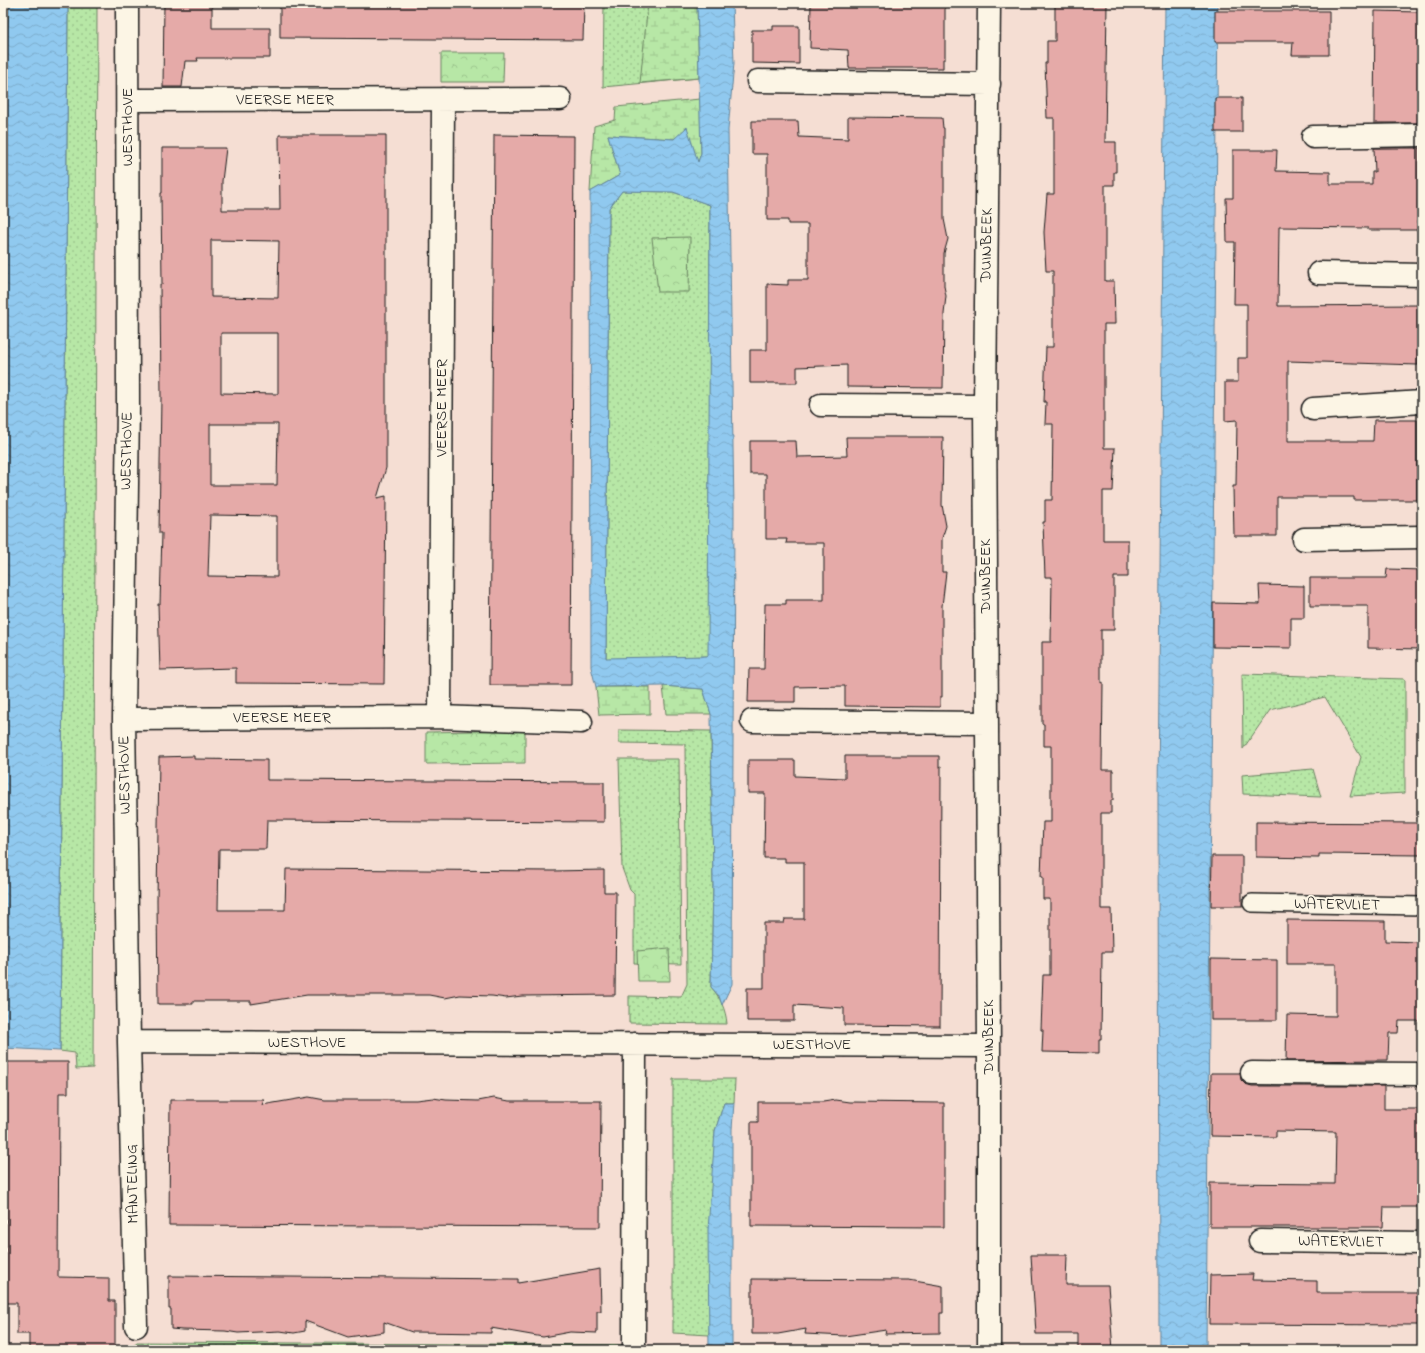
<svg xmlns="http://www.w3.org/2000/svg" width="1425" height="1353" font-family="'Indie Flower',sans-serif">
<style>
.grass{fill:url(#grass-dots);stroke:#6a8261}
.wetland{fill:url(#wetland-marsh);stroke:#6a8261}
.park{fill:url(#park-crowns);stroke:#6a8261}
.water{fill:url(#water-waves);stroke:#62849b;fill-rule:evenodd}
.building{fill:#e5aaa8;stroke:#1c1c1c;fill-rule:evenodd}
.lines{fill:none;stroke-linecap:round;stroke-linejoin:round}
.lane-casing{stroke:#1c1c1c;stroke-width:20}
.street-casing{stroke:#1c1c1c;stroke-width:25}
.lane{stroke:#fcf5e5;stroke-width:17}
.street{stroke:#fcf5e5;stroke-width:22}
.labels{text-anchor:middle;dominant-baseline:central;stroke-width:3.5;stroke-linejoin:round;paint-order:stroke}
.street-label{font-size:16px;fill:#1c1c1c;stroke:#fcf5e5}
</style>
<defs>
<pattern id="grass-dots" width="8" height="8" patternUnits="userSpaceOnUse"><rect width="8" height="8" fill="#b7e7a6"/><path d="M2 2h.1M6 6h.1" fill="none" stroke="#9dc68e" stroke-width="1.8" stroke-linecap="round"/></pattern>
<pattern id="wetland-marsh" width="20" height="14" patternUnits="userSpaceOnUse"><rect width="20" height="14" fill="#b7e7a6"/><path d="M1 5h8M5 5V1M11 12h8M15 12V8" fill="none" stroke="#9dc68e"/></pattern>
<pattern id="park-crowns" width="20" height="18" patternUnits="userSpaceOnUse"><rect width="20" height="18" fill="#b7e7a6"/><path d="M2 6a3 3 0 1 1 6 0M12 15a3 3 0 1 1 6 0" fill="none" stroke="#9dc68e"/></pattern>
<pattern id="water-waves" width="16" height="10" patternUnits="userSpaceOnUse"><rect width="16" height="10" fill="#90c9ef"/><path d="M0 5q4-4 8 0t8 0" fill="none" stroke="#7caccc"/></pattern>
</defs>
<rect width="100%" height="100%" fill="#f5ded3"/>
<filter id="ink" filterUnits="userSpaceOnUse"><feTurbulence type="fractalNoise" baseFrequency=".025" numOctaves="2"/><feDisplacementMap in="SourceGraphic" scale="8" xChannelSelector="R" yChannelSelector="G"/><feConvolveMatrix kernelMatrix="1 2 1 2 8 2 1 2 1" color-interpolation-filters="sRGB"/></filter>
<g filter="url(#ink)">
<path class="grass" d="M3,3H9L3,111Z
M68,3H97L93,1068L76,1069L75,1053L60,1051Z
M604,3H697L699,78L603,87Z
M622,191L673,192L710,205L709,656L606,659L609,208Z
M1242,674L1405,679V793L1350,796L1361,757L1325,697L1270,710L1243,749Z
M619,730L711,731L713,884L711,987C720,997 726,1010 727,1024L629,1023V996L681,997L687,984L685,744L619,743Z
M619,759H679L681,964L634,963V894L630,890L622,868Z
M1313,769L1321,797L1243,794L1242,775Z
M673,1079H735L734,1103H724L715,1131L709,1335L673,1333Z
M137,1342L634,1345L709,1350H127Z"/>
<path class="wetland" d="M648,3H697L699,78L640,83Z
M700,99L701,153L698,163L674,139L608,135L620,175L590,192L594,126L615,120L616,107Z
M663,686L703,689L711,714H666Z
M596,687H650V714L599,715Z"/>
<path class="park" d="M441,53H504L503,82H441Z
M690,237L689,292H658L652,238Z
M525,730V763L426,764V732Z
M669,948L670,981H638L637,951Z"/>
<path class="water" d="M9,3H68L60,1051L3,1048V111Z
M697,3H732L734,63L728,130L734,510L732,984L722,1005L719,996L711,987L713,884L711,714L703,689L663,686L596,687L591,667L590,192L620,175L608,135L674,139L687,127L698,162L701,153ZM622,191L673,192L710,205L708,656L606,658L609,208Z
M1165,3H1218L1206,1350H1159L1158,797Z
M724,1103H734L732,1129V1350H709L708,1230L715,1131Z"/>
<path class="building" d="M164,3H212V28H270V58H197L198,61H185L182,87H163Z
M280,3H584L583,40L280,38Z
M811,3H945V59H943V68H849L848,50L810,48Z
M1055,3H1107L1105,142H1116V172H1114V185H1105V281H1114L1115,324H1104V448H1115L1113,491H1103V540H1128V577H1114V630H1101V683L1103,682L1102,770H1113V800H1111V813H1101V909H1111L1112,952H1102L1101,1039H1099V1053L1042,1052L1043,1030H1041L1043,975H1050V899H1043V877H1041L1043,822H1051V746H1044V724H1042V642H1051L1052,577H1045L1043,522H1045V500H1052L1053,424H1045L1046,402H1044L1046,347H1053V271H1046L1044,232L1047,194H1054V118H1047L1045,63H1047V41H1055Z
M1215,11H1329V55H1292L1293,42H1215Z
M1375,11L1419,12V123H1374Z
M773,26H799V64L752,63V30H773Z
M1215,98H1242V132H1215Z
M848,117L942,118L943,128H944V219L948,239L944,253V286L946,296L944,314L943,388L847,387V365L797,367V383H750V350H767V284L788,285V280H808V224H788V220H767V154H752V121H798L799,137L848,139Z
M279,135H386V468L377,498L386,496L384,684L236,683V668L160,670L158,604H160L162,533H159L161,397L160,284H162L161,193H162V148H226L222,181V210H280ZM211,240L279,241L278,298L211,297ZM221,333H278V394L221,393ZM210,424H278L277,485H210ZM210,515L277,516V577L208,576Z
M494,135L574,136L571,685H490Z
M1374,148H1419L1418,230H1368V228L1279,227L1278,306L1418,305V365L1288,361V441H1373L1374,420H1417V500H1354V497H1277V536H1234L1233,486H1236L1237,420L1225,421V382H1238V358H1247V304H1234L1235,242H1227L1226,198H1233V150H1277L1276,171L1330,172V184H1372V172H1375Z
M846,437H943L942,505L946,526L942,538V572H946L942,606V697H940V707L845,706V686L795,687V702H748L749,669H764L765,604H786V600H824V543H786L787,539H766V474H750V441H796L797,457L847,456Z
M1387,569L1422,570V649L1368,648V606H1310V578H1386Z
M1259,585L1304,586V618H1291V648L1213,647V603L1260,604Z
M194,756V759L267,760V780L604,782V822L267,820L266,849H219L218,910H285L286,869L553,871L604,870V892H616L615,995L522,996L506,998L492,996L460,995L445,998L429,995H307L251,1004V1001H193V1004H158L157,901L159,757Z
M845,756H939V767L941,766L940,1026L844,1025V1008L794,1005V1021H747V988H764V923H784L785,919H804V862H785V858H764L765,793H748V760H795V776L845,778Z
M1256,822L1422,823V855L1319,854V858L1256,857Z
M1212,856H1242V906H1211Z
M1287,920L1385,921V941L1422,942V1021H1399L1398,1033H1389L1388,1060L1286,1061L1287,1015L1336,1016V964H1287Z
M1211,959L1277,960V1020H1211Z
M7,1062H68V1093H59L58,1277L109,1278V1301H115V1350L29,1349V1334H17V1303H6Z
M1211,1073H1240L1241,1080L1245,1084L1252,1086H1384V1109H1422V1207H1384L1383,1227H1210V1183L1335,1184L1336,1132L1276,1131V1137L1210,1136Z
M309,1097L325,1100H416L433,1098L446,1100L478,1101L494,1098L509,1101H601L600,1227L169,1225L170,1100H264L262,1105Z
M836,1100L850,1102L944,1103V1227L751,1226V1122H758V1102H823Z
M1031,1255H1067L1066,1285H1108L1113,1350H1078V1334H1036Z
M600,1269L601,1311H597V1333L570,1332L543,1337L491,1328V1333L412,1332L384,1322V1332L348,1337L305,1321V1331L294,1333L280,1331L238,1333L225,1331L182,1330L171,1329V1309H169V1276L518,1279V1283Z
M1253,1274L1252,1280L1317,1281V1293H1422V1325L1209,1324L1210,1275Z
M752,1279L909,1280L943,1286V1313H940V1333L885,1334L886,1330L845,1336L805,1334L806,1329L778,1334H752Z"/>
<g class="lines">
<g class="lane-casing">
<path id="lane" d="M1252,903L1422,906"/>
</g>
<g class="street-casing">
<path id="street" d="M127,3L128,406L124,719L129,1042L989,1046
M989,3L985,406L989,1046V1350
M758,81L989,84
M128,100L560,99
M1313,137L1422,135
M1319,273L1422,275
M821,405L985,406
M1313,409L1422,402
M1304,539L1422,537
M440,717L443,99
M124,719L440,717L581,722
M752,721L986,723
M129,1042L136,1326
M1252,1073L1422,1074
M1260,1241L1422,1243
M634,1345L635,1044"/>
</g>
<use href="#lane" class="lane"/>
<use href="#street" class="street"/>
</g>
</g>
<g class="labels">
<g class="street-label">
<text x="285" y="100">VEERSE MEER</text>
<text transform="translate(128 127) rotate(-90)">WESTHOVE</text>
<text transform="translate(987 245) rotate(-89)">DUINBEEK</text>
<text transform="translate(442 408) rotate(-90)">VEERSE MEER</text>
<text transform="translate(127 451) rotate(-89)">WESTHOVE</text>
<text transform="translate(986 576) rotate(-90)">DUINBEEK</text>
<text x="282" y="718">VEERSE MEER</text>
<text transform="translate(125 775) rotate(-91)">WESTHOVE</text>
<text transform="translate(1337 905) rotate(1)">WATERVLIET</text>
<text transform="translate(989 1037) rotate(-90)">DUINBEEK</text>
<text x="307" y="1043">WESTHOVE</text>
<text x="812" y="1045">WESTHOVE</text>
<text transform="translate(133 1184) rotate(-91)">MANTELING</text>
<text transform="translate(1341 1242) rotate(1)">WATERVLIET</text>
</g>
</g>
<rect width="1425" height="1353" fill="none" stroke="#fcf5e5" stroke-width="16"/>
<rect x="8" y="8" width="1409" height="1337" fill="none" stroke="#1c1c1c" stroke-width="1.5" filter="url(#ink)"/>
</svg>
